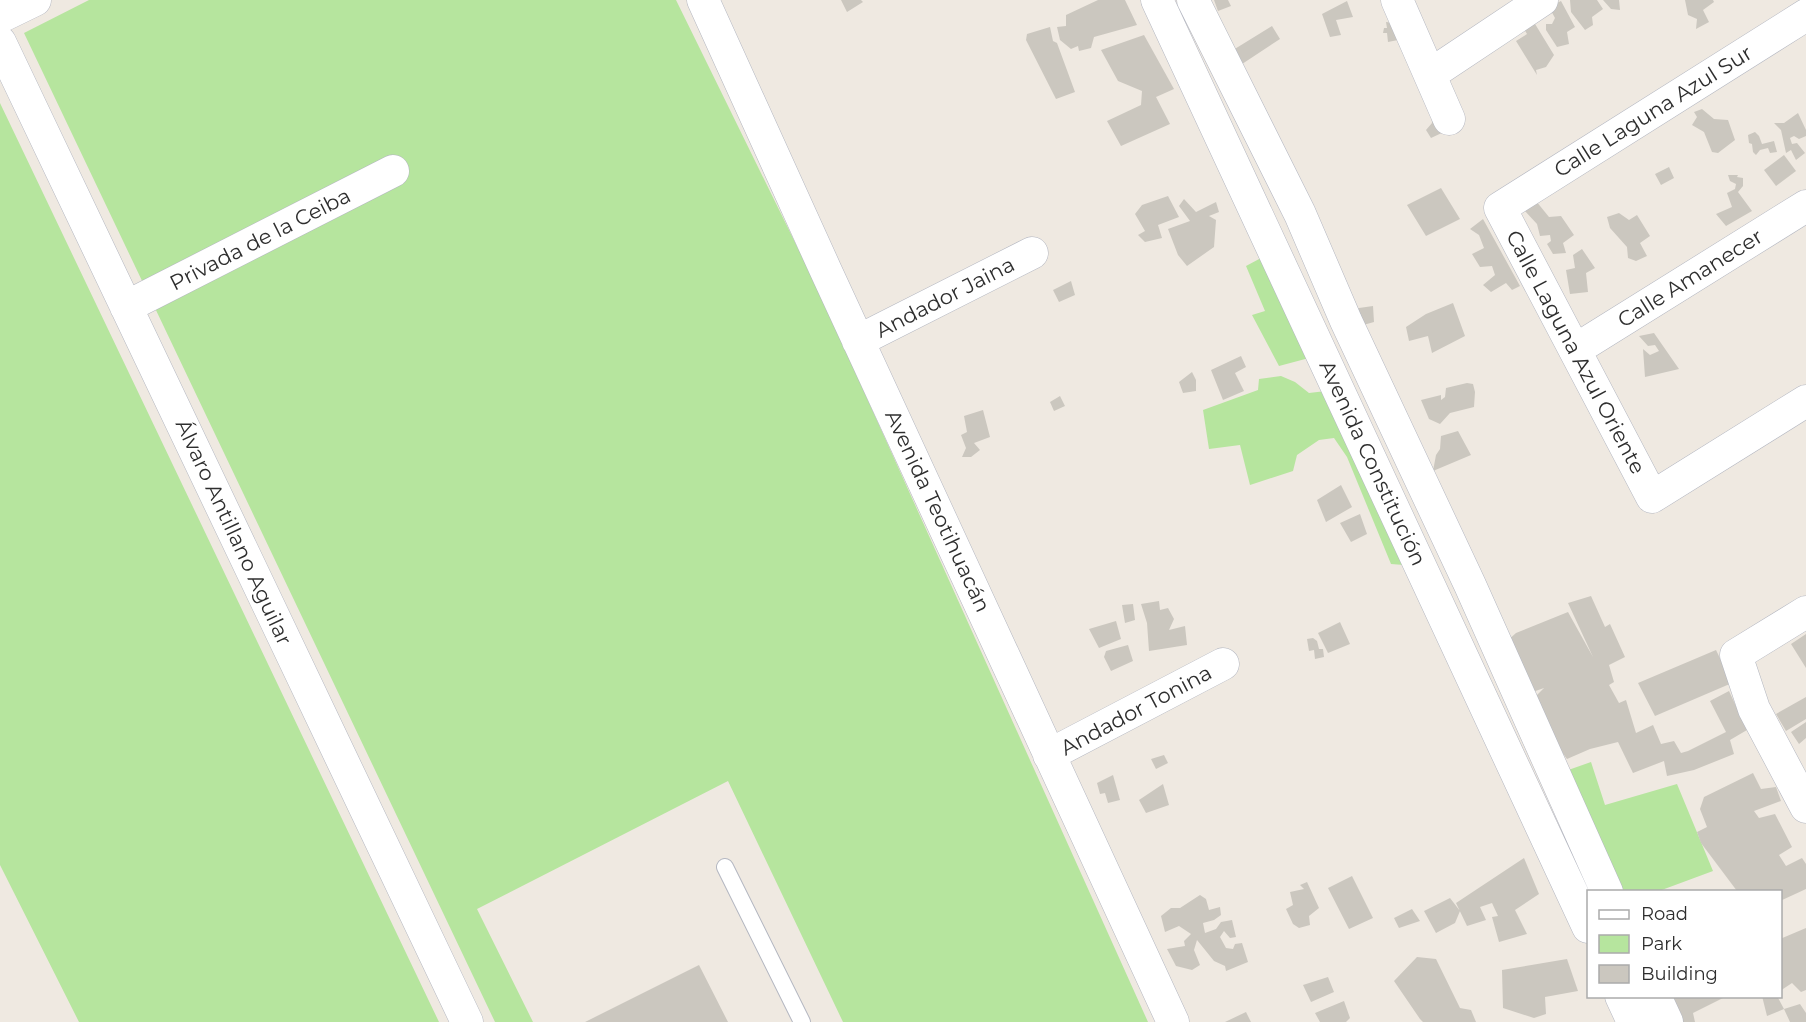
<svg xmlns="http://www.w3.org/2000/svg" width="1806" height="1022" font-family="Montserrat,sans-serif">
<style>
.green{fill:#b6e59e}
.building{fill:#cbc7bf}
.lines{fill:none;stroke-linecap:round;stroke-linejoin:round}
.lane-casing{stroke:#b4b7c1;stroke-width:18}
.street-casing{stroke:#b4b7c1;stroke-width:33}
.lane{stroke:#fff;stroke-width:16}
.street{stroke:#fff;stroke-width:32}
.labels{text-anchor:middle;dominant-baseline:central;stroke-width:6;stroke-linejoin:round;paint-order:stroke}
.street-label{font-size:21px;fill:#2e2e2e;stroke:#fff}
</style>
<rect width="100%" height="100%" fill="#efe9e1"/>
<path class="green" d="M89,0H676L816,285L1148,1022H843L728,781L477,909L533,1022H495L24,33Z
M0,103L439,1022H79L0,865Z
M1261,258L1309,358L1279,366L1252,315L1265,311L1246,266Z
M1281,376L1295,382L1309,393L1326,391L1404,565L1391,564L1347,457L1334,438L1319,440L1297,455L1293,471L1250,485L1240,445L1209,449L1203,410L1258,390L1259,379Z
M1591,762L1605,805L1677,784L1713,871L1659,891H1620L1557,774Z"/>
<path class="building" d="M841,0H861L863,2L847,12Z
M1098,0H1125L1137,25L1094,37L1091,48L1079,51L1078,46L1071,49L1060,40L1057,27L1066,26V15Z
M1214,0H1228L1231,6L1218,11Z
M1570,0H1597L1603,9L1592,17L1593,25L1585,30L1571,12Z
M1603,0H1619L1620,10L1611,9Z
M1685,0H1713L1714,2L1703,10L1709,22L1696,29L1697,19L1688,15Z
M1347,1L1353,17L1336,20L1341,35L1330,37L1322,14Z
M1561,1L1575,27L1567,32L1569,44L1557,47L1546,30V24H1552L1555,18L1549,7Z
M1532,19L1554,55L1546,67L1536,70L1537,75L1516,41L1527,34L1521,24Z
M1386,22L1394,23L1398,40L1388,42L1387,33H1383L1384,28H1387Z
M1272,26L1280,39L1233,70L1225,55Z
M1050,27L1053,41L1057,43L1075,92L1056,99L1026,40L1027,34Z
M1144,35L1174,89L1156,97L1170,124L1121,146L1107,121L1141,105L1142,91L1118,81L1101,50Z
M1431,107L1448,130L1431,138L1426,130L1432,123Z
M1702,109L1714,119L1728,120L1735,140L1718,153L1712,152L1704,132L1692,125L1697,117L1694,112Z
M1798,113L1806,130V136L1799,139L1794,136L1790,138L1792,144L1797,143L1805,153L1796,160L1791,150L1786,153L1781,130L1774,123H1784Z
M1755,132L1759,136L1762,144L1774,141L1777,152L1770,153L1768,148L1760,150L1756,155L1753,152L1752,144L1749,143L1748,135Z
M1784,155L1796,171L1776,186L1764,170Z
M1669,167L1674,178L1661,185L1655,174Z
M1728,175H1738L1737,177L1743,178V186L1738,192L1752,211L1726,226L1716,214L1732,207L1727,193L1735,189L1736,184L1730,181Z
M1441,188L1460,219L1426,236L1407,205Z
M1168,196L1179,217L1158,225L1162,238L1145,242L1138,235L1145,231L1135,214L1142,205Z
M1184,199L1196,212L1216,202L1219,212L1209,216L1216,220L1214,247L1187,266L1178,255L1168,229L1190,221L1179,206Z
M1536,201L1549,217L1561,216L1574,235L1563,243L1566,253L1553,254L1547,244L1551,241L1550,235L1540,236L1537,224L1524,210Z
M1619,213L1629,220L1637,215L1650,236L1640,243L1647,256L1636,261L1628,258L1627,247L1610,228L1607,217Z
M1483,219L1520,286L1512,290L1506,283L1491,292L1483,285L1495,275L1492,266L1480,267L1472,254L1484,248L1479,235L1470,229Z
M1582,249L1595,268L1586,273L1588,292L1570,294L1566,270L1575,268L1573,255Z
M1071,281L1075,295L1059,302L1053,290Z
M1453,303L1465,336L1432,353L1428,336L1409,341L1406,327L1426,314Z
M1373,306L1374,322L1356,327L1350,316L1359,308Z
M1654,333L1679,369L1645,377L1643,349L1650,355L1659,351L1655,345L1648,346L1639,336Z
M1241,356L1246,367L1235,373L1244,391L1223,400L1211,370Z
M1192,372L1196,380V391L1183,393L1179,382Z
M1467,383L1473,384L1475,392L1474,407L1450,413L1440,424L1429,419L1421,400L1441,395V400L1445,397L1446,388Z
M1060,396L1065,406L1054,411L1050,402Z
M983,410L990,437L974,443L980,450L971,457H962L966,448L961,435L967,432L964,416Z
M1458,431L1471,455L1433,471L1436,455L1440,449L1441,436Z
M1341,485L1352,507L1326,522L1317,500Z
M1360,514L1367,534L1351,542L1340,523Z
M1591,596L1605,627L1610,624L1625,657L1609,665L1614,682L1609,685L1619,703L1626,700L1636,733L1653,725L1661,744L1674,741L1681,753L1688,751L1726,732L1710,701L1729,691L1747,730L1730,740L1734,754L1694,770L1667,776L1664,761L1633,773L1618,742L1590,749L1567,759L1527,705L1544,688L1527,694L1507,641L1516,633L1568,612L1593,657L1568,603Z
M1159,601L1160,610L1168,608L1174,619L1169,630L1185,626L1187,645L1149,651L1147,623L1141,604Z
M1133,604L1135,620L1125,623L1122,605Z
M1116,621L1121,639L1099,648L1089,629Z
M1340,622L1350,644L1328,653L1318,633Z
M1806,634V668L1791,644Z
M1313,638L1317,641L1319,649H1323L1324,657L1315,659L1314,650L1309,651L1307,639Z
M1128,645L1133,661L1111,671L1104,657L1106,651Z
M1716,650L1732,683L1655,716L1638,683Z
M1806,697V719L1786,731L1776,714Z
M1806,722V738L1799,744L1791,732Z
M1164,755L1168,763L1156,769L1151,759Z
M1753,773L1761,789L1776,787L1781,801L1754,811L1759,818L1775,814L1792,847L1779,855L1786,866L1802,858L1806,864V889L1780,901V891H1737L1701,843L1697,832L1707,827L1700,809L1704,797Z
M1113,775L1120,800L1108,803L1105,793L1100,794L1097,783Z
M1163,784L1169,805L1146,813L1139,800Z
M1524,858L1539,894L1515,910L1527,934L1499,942L1492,917L1498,916L1492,903L1480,907L1486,920L1467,926L1456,903Z
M1352,876L1373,918L1349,929L1328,888Z
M1307,882L1319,908L1309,916L1310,925L1299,928L1293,924L1286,909L1293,905L1290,892L1304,889L1300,885Z
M1200,895L1206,899L1209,910L1220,907L1221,915L1214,920L1203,923L1205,933L1216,929L1221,922L1232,920L1236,937L1230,938L1224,931L1220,937L1226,948L1233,949L1235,944L1242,943L1248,962L1226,971L1225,966L1214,961L1197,940L1194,950L1200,965L1192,970L1176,966L1167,949L1185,946L1184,941L1191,934L1179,926L1165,932L1161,916L1171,908H1180Z
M1450,898L1460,911L1455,923L1436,933L1424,911Z
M1412,909L1420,921L1399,928L1394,918Z
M1806,928V990L1801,992L1792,983L1780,991V939Z
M1417,957L1436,959L1460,1008L1471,1010L1476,1022H1423L1420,1019L1394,981Z
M1567,959L1578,991L1545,997L1546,1014L1534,1018L1503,1008L1502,970Z
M699,965L728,1022H585Z
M1328,977L1334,992L1311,1002L1303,985Z
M1675,996H1727L1693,1013L1695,1022H1679L1670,1000Z
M1762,996H1777L1784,1009L1767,1016Z
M1344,1001L1350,1018L1346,1022H1320L1315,1013Z
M1800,1004L1806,1013V1022H1790L1784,1009Z
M1246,1012L1251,1022H1225Z"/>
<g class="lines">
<g class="lane-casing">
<path id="lane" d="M725,867L802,1022"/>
</g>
<g class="street-casing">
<path id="street" d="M703,0L826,271L1173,1022
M1157,0L1588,927
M1193,0L1300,214L1346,321L1470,585L1607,892
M1397,0L1449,119
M1806,15L1500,208L1652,497L1806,401
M0,17L35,0
M0,42L467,1022
M1431,74L1542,0
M126,307L393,171
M858,341L1032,253
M1575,350L1806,206
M1806,612L1736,655L1754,709L1806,807
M1049,755L1223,664
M1621,996L1633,1022
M1655,996L1667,1022"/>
</g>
<use href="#lane" class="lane"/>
<use href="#street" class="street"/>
</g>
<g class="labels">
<g class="street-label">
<text transform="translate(1653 111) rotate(-32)">Calle Laguna Azul Sur</text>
<text transform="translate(260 239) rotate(-27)">Privada de la Ceiba</text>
<text transform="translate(1690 278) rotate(-32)">Calle Amanecer</text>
<text transform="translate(945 297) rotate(-27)">Andador Jaina</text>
<text transform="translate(1576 352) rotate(62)">Calle Laguna Azul Oriente</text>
<text transform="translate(1373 463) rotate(65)">Avenida Constitución</text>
<text transform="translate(938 511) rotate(65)">Avenida Teotihuacán</text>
<text transform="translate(234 532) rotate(65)">Álvaro Antillano Aguilar</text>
<text transform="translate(1136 710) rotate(-28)">Andador Tonina</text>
</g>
</g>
<rect x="1587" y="890" width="195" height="108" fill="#ffffff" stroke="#ababab" stroke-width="1.5"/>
<rect x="1599" y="910" width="30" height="9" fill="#ffffff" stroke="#ababab" stroke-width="1.5"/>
<text x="1641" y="920" font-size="18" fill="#2e2e2e">Road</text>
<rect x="1599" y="935" width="30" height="18" fill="#b6e59e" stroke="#ababab" stroke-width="1.5"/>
<text x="1641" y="950" font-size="18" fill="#2e2e2e">Park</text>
<rect x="1599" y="965" width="30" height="18" fill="#cbc7bf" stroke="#ababab" stroke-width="1.5"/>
<text x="1641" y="980" font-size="18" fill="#2e2e2e">Building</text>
</svg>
